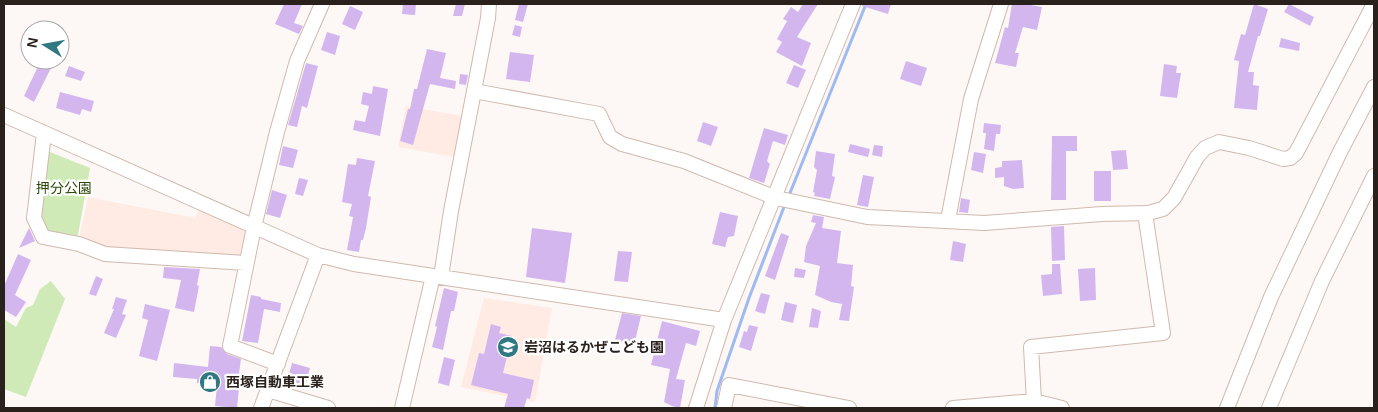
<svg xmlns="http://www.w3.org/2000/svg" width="1378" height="412" font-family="Arial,'Noto Sans JP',sans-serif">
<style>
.built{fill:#ffebe3}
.green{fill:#cfeab7}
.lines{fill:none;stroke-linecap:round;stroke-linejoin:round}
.stream{stroke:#9ebaf0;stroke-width:3}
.building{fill:#d4b6ef}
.minor-casing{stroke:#d0b9ae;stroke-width:16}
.minor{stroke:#fff;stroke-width:14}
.labels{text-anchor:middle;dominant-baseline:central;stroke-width:4.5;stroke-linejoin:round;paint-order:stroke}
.park-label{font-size:14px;fill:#2b4608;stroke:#fff}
.poi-label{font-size:14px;font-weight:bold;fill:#2a211d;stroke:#fff;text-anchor:start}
</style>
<rect width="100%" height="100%" fill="#fdf8f6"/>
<path class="built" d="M406,106L462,116L454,157L398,147Z
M88,197L195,218L199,209L248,231L243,256L102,249L79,239Z
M484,298L552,308L535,402L461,387Z"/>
<path class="green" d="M45,150L90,168L77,240L44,233L39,219Z
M51,281L65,299L26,397L4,389V319L16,327L26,308L33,305L40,289Z"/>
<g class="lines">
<path class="stream" d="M790,193L866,4
M715,408L717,391L749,298L784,207"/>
</g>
<path class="building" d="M284,4H302L294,23L303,26L299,34L275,24Z
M403,4H416L415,15L402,14Z
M456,4H465L462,16H453Z
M519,4H528L523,22L515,20Z
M803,4H818L797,37L811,43L802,66L776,52L782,42L777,39L787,21L783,19L791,7L798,12Z
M862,4H891L888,14L862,6Z
M1012,4H1025L1042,7L1037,30L1023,27L1015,53H1019L1016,67L995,63L1005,27L1008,28Z
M1254,4L1268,9L1260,36H1258L1248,72H1254L1253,85L1259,86L1257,110L1234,108L1239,61L1234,60L1241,34L1245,35Z
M1289,4L1314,17L1310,26L1284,12Z
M350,6L363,12L355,30L342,24Z
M515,25L522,27L520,37L512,35Z
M327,32L340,36L335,55L321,50Z
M1281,38L1300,43L1299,51L1279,47Z
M427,49L446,53L440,78L456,81L455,89L430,84L413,145L400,141L408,109H410L414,89H417Z
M510,52L534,55L530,82L506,79Z
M41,60H55L34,102L24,96Z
M906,61L927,68L921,86L900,79Z
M306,63L318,66L307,108L302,106L297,127L288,125Z
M1164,64L1177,66L1176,73H1181L1177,98L1160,96Z
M794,65L806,70L798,88L786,83Z
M69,66L85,72L81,81L65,76Z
M460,74L468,75L466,85L459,84Z
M373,86L388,89L380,136L353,130L355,120L365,122L369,106L361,104L363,92L372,94Z
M60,92L94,101L91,112L82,109L80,115L56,108Z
M703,122L718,127L711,146L697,141Z
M984,123L1001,125L1000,134H996L994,151L984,149L986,133H983Z
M764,128L788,135L785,145L773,141L767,161L770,164L764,183L749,178Z
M1052,136H1077V151H1066V200H1051Z
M850,144L870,149L868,157L848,152Z
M874,145L883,146L882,157L872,155Z
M283,146L298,150L293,168L279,165Z
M1126,150L1128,169L1113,170L1111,151Z
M816,151L835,154L832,176L835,177L830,199L814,196L815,193L813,192L817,170L814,167Z
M974,152L986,154L983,173L971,170Z
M357,158L375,161L368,196L371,197L366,228L363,240H361L359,252L347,250L353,217L349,216L352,204L342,202L348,164L356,165Z
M1022,160L1024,188L1013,189L1004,186V177L995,178V168L1002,167V161Z
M1094,171H1111V201H1094Z
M863,175L874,177L868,207L857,205Z
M299,178L308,180L303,196L295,194Z
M272,190L287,195L280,218L266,214Z
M961,198L970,200L968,213L959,212Z
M720,212L738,216L734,236L728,237L725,247L712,244Z
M813,215L824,217L822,228L841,231L837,263L853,265L851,286L854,287L849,321L839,320L842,304L831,302L815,295L820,266L804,262L806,246L816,223L811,222Z
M1064,226L1065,260L1052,261L1051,227Z
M29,228L35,241L19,248Z
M532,228L572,233L565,283L526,277Z
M781,233L789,236L775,280L765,276Z
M953,241L966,244L963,262L950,260Z
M618,251L632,252L628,282L614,281Z
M18,254L31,260L15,295L26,302L16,317L4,310V286Z
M1052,264H1060L1062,294L1043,296L1041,275L1052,274Z
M164,267L200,269L197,285L199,286L194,312L175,308L181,280L163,278Z
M795,268L806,270L804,278L794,277Z
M1095,268L1096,300L1080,301L1078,269Z
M96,276L103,279L96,296L89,294Z
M444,288L458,292L454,311H451L443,350L432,347L437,327L435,326Z
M761,293L770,295L765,314L755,311Z
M251,295L261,297V299L281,303L280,312L264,309L258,343L242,341Z
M116,297L127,300L122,314L126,315L116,338L104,333L114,309H112Z
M785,302L797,305L793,323L781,320Z
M145,304L170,310L157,361L139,356L148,320L142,318Z
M812,308L821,311L818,328L809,327Z
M622,313L641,316L634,345L615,340Z
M662,321L700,331L696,346L686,343L676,379L685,380L680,408L672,406L664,402L670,369L651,365Z
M491,324L501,327L499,333L512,336L503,373L534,380L530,399L527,398L524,408H504L508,394L471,385L479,353L484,354Z
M749,325L758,327L751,351L739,347L744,331L747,332Z
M210,346L221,347L227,354L241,359L237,388H239L237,408L215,406L217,385L197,383V379L173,377L174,363L208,367Z
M444,357L455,360L449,386L438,383Z
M292,363L310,368L304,390L286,385Z"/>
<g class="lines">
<g class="minor-casing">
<path id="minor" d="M474,91L599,114L610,137L622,144L684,161L776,198L867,217L984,223L1102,214L1148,213L1163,209L1174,198L1197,157L1205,148L1219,142L1249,148L1283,159L1290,158L1296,153L1374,4
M4,115L318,255L354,264L724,320
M44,133L34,218L43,237L79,244L105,254L246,263
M948,220L971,99L1001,4
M441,277L451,211L488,18L489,4
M278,364L230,346L254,227L277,132L297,61L322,4
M268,390L328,408
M1034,401L1031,347L1163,333L1145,213
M261,408L318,255
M402,408L433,276
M696,408L724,320L853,4
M724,408L729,385L849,408
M953,408L1034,401L1062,408
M1227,408L1271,297L1340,152L1374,87
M1269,408L1322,281L1374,176"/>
</g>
<use href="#minor" class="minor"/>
</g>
<defs>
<g id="school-disc" transform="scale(1.125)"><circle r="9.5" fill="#307882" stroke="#fff"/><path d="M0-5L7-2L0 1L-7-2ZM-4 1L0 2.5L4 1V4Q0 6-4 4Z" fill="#fff"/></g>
<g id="shop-disc" transform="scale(1.125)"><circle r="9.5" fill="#307882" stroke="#fff"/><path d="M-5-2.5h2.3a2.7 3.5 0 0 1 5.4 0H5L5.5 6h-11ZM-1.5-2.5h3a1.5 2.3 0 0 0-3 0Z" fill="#fff"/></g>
</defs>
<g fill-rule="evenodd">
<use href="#school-disc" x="508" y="347"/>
<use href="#shop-disc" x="210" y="382"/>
</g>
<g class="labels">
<g class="park-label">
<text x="64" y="188">押分公園</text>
</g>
<g class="poi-label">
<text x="524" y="347">岩沼はるかぜこども園</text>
<text x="226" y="382">西塚自動車工業</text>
</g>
</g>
<rect width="1378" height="412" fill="none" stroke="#2a211d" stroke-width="10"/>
<g transform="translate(45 45) rotate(281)"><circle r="24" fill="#ffffff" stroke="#aaa6a5"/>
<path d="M0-4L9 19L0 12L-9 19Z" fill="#307882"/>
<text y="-8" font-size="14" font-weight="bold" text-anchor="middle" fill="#2a211d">N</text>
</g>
</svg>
